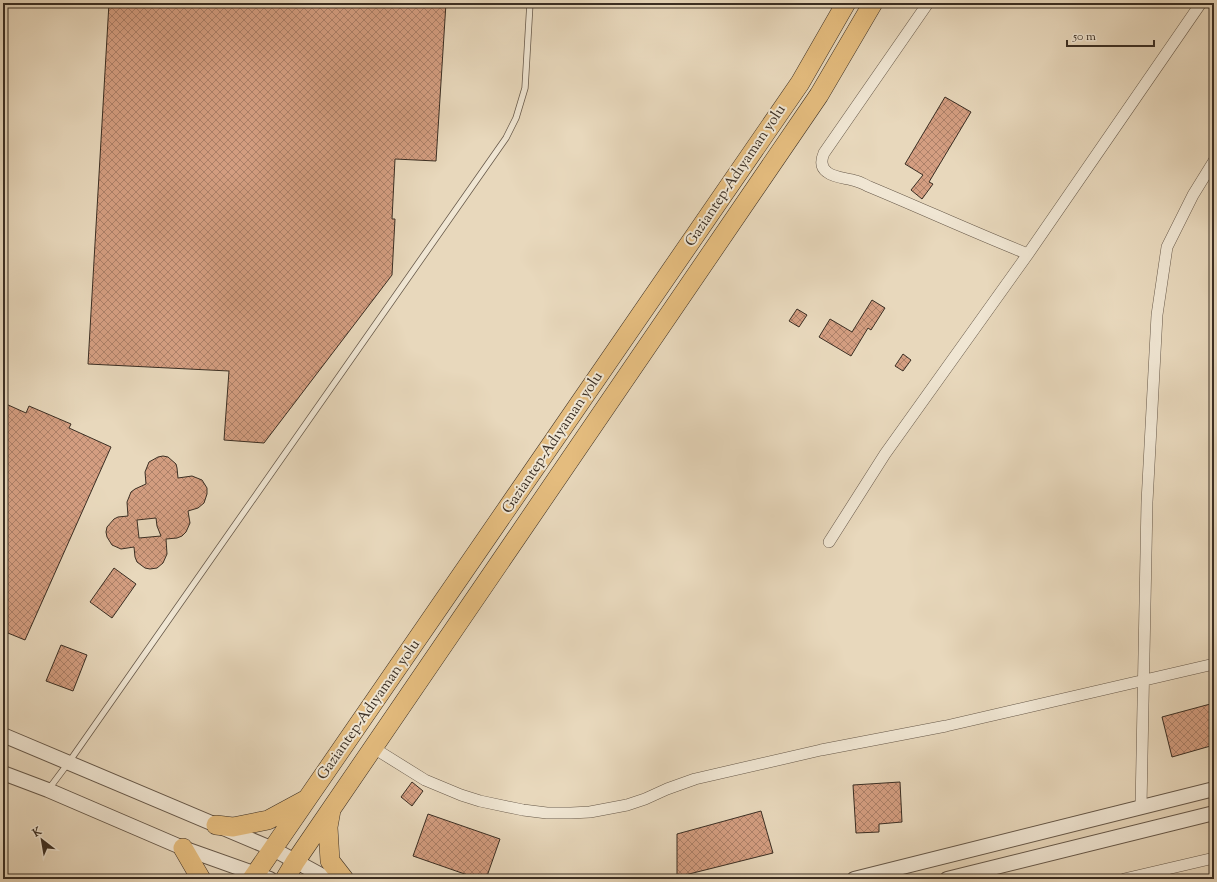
<svg xmlns="http://www.w3.org/2000/svg" width="1217" height="882" font-family="'Sorts Mill Goudy',serif">
<style>
.building{fill:url(#building-cross-hatch);stroke:#3a2e23;fill-rule:evenodd}
.lines{fill:none;stroke-linecap:round;stroke-linejoin:round}
.service-casing{stroke:#665849;stroke-width:7}
.minor-casing{stroke:#665849;stroke-width:12}
.tertiary-casing{stroke:#665849;stroke-width:16}
.trunk-casing{stroke:#3a2e23;stroke-width:20}
.service{stroke:#f0e6d3;stroke-width:5.5}
.minor{stroke:#f0e6d3;stroke-width:11}
.tertiary{stroke:#f0e6d3;stroke-width:14}
.trunk{stroke:#e4bc7e;stroke-width:19}
.labels{text-anchor:middle;dominant-baseline:central;stroke-width:4;stroke-linejoin:round;paint-order:stroke}
.street-label{font-size:15px;fill:#3a2e23;stroke:#f0e6d3}
</style>
<defs>
<pattern id="building-cross-hatch" width="8" height="8" patternUnits="userSpaceOnUse"><rect width="8" height="8" fill="#d49e81"/><path d="M0 0l8 8M0 8l8-8" fill="none" stroke="#ad8169"/></pattern>
</defs>
<rect width="100%" height="100%" fill="#e8d8bc"/>
<filter id="stains"><feTurbulence type="fractalNoise" baseFrequency=".005" numOctaves="4"/><feColorMatrix values="0 0 0 0 .2 0 0 0 0 .09 0 0 0 0 .02 0 0 0 .5 -.17"/></filter>
<radialGradient id="worn" r=".72"><stop offset=".6" stop-color="#630" stop-opacity="0"/><stop offset="1" stop-color="#630" stop-opacity=".3"/></radialGradient>
<path class="building" d="M109,3H446L436,161L395,159L392,219H395L392,275L264,443L224,440L229,371L88,364Z
M945,97L971,112L929,182L933,184L922,199L911,190L923,175L905,164Z
M872,300L885,308L871,330L868,328L851,356L819,337L830,319L852,332Z
M797,309L807,315L799,327L789,321Z
M903,354L911,360L903,371L895,366Z
M6,404L26,413L29,406L71,424L69,428L111,447L25,640L3,631V410Z
M163,456L168,457L176,464L177,468L178,478L192,476L202,480L207,488V494L204,503L198,508L188,511L190,523L186,532L182,536L177,538L166,539L167,554L163,563L157,568L150,569L145,568L137,562L135,557L134,547L121,549L112,545L107,537L106,532L107,527L114,519L118,517L128,516L127,502L131,492L135,489L146,484L145,472L149,462L158,457ZM156,518L157,526L161,536L139,538L137,520Z
M114,568L136,584L112,618L90,602Z
M61,645L87,655L73,691L46,681Z
M1214,703V745L1172,757L1162,717Z
M412,782L423,791L412,806L401,797Z
M900,782L902,822L879,824V832L856,833L853,785Z
M761,811L773,853L677,877V834Z
M428,814L500,839L486,879H479L413,856Z"/>
<g class="lines">
<g class="service-casing">
<path id="service" d="M48,790L69,762L506,138L516,118L525,88L530,3"/>
</g>
<g class="minor-casing">
<path id="minor" d="M928,3L824,153C821,160 820,167 827,172C834,178 847,178 856,181C861,182 865,185 870,187C923,209 975,233 1028,254
M829,542L885,454L1028,254L1201,3
M372,747L425,780L461,795L480,801L523,810L547,813H571L590,812L627,805L645,799L667,789L695,779L821,750L946,726L1214,664
M1141,807L1147,502L1157,315L1167,247L1193,195L1214,161
M1124,879L1214,858"/>
</g>
<g class="tertiary-casing">
<path id="tertiary" d="M3,735L273,849L328,879
M3,773L48,790L183,848L270,879
M854,879L1214,789
M947,879L1214,813"/>
</g>
<g class="trunk-casing">
<path id="trunk" d="M331,810L328,827L330,861L344,879
M216,825L233,827L268,820L305,800
M183,848L201,879
M252,879L800,83L846,3
M285,879L295,862L819,95L873,3"/>
</g>
<use href="#service" class="service"/>
<use href="#minor" class="minor"/>
<use href="#tertiary" class="tertiary"/>
<use href="#trunk" class="trunk"/>
</g>
<g class="labels">
<g class="street-label">
<text transform="translate(736 176) rotate(-56)">Gaziantep-Adıyaman yolu</text>
<text transform="translate(553 443) rotate(-56)">Gaziantep-Adıyaman yolu</text>
<text transform="translate(369 710) rotate(-55)">Gaziantep-Adıyaman yolu</text>
</g>
</g>
<rect width="1217" height="882" fill="none" stroke="#e8d8bc" stroke-width="16"/>
<rect x="4" y="4" width="1209" height="874" fill="none" stroke="#3a2e23" stroke-width="2"/>
<rect x="8" y="8" width="1201" height="866" fill="none" stroke="#3a2e23"/>
<g transform="translate(42 840) rotate(329)" stroke="#f0e6d3" stroke-width="3" paint-order="stroke">
<path d="M0-3L7 15L0 10L-7 15Z" fill="#3a2e23"/>
<text y="-6" font-size="11" font-weight="bold" text-anchor="middle" fill="#3a2e23">K</text>
</g>
<path d="M1067 40v6h87v-6" fill="none" stroke="#3a2e23" stroke-width="2"/>
<text x="1073" y="40" font-size="12" fill="#3a2e23" stroke="#f0e6d3" stroke-width="3" paint-order="stroke">50 m</text>
<rect width="100%" height="100%" filter="url(#stains)"/>
<rect width="100%" height="100%" fill="url(#worn)"/>
</svg>
